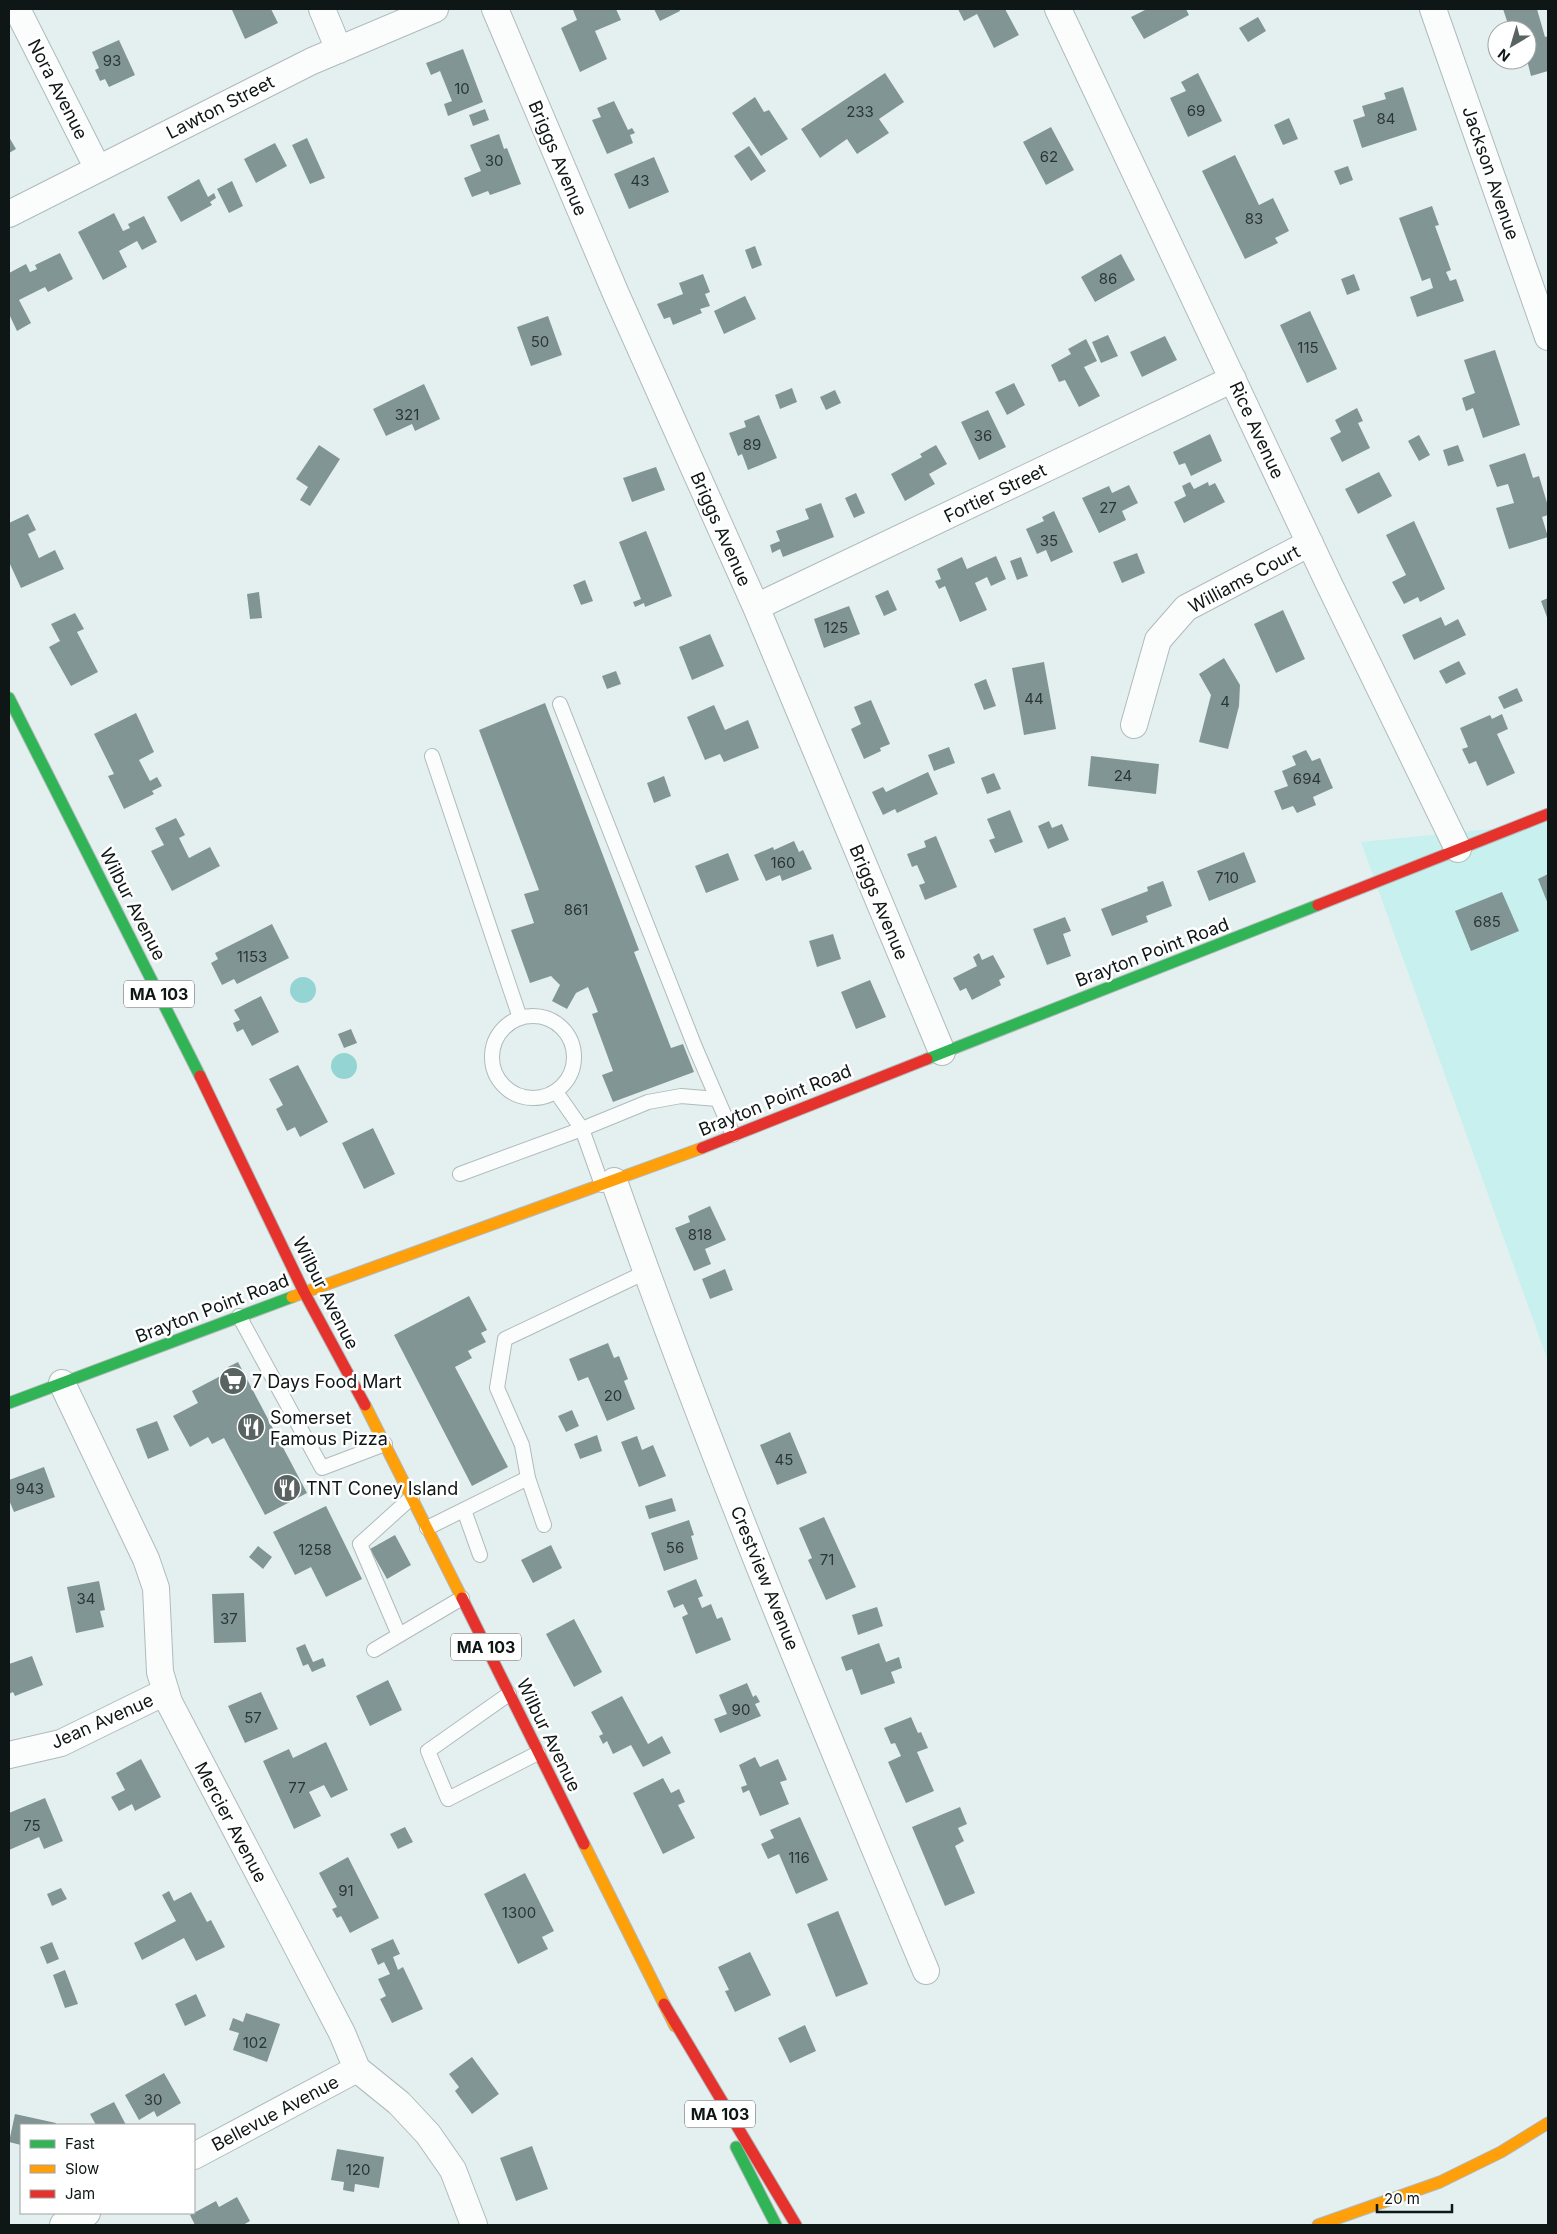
<svg xmlns="http://www.w3.org/2000/svg" width="1557" height="2234" font-family="Inter,sans-serif">
<style>
.green{fill:#c7f0ee}
.water{fill:#94d5d3}
.building{fill:#829595}
.lines{fill:none;stroke-linecap:round;stroke-linejoin:round}
.lane-casing{stroke:#b0baba;stroke-width:16}
.street-casing{stroke:#b0baba;stroke-width:28}
.fast-casing{stroke:#b0baba;stroke-width:13}
.slow-casing{stroke:#b0baba;stroke-width:13}
.jam-casing{stroke:#b0baba;stroke-width:13}
.lane{stroke:#fbfdfd;stroke-width:14}
.street{stroke:#fbfdfd;stroke-width:26}
.fast{stroke:#30b455;stroke-width:11}
.slow{stroke:#ff9f0a;stroke-width:11}
.jam{stroke:#e5322d;stroke-width:11}
.labels{text-anchor:middle;dominant-baseline:central;stroke-width:5;stroke-linejoin:round;paint-order:stroke}
.number-label{font-size:15px;fill:#2b3636}
.shield{fill:#fff;stroke:#565d5c;stroke-width:1}
.shield-label{font-size:16px;font-weight:bold;fill:#0e1716}
.street-label{font-size:18px;fill:#0e1716;stroke:#fff}
.poi-label{font-size:18px;fill:#0e1716;stroke:#fff;text-anchor:start}
</style>
<rect width="100%" height="100%" fill="#e4f0f0"/>
<path class="green" d="M1548,819V1361L1361,842L1540,824Z"/>
<path class="water" d="M290 990a13 13 0 1 1 26 0a13 13 0 1 1-26 0Z
M331 1066a13 13 0 1 1 26 0a13 13 0 1 1-26 0Z"/>
<path class="building" d="M271,9L278,23L245,39L232,10Z
M576,9H616L621,20L595,31L607,59L580,72L561,28L577,20L573,10Z
M654,9H679L680,11L660,21Z
M958,9H1005L1019,35L994,48L977,14L964,21Z
M1147,9H1186L1189,15L1144,39L1131,17Z
M1503,9H1537L1545,37L1548,36V71L1531,76L1527,60V30H1510Z
M1258,17L1266,31L1248,42L1239,28Z
M119,40L135,75L109,87L105,79L100,81L95,70L99,68L92,52Z
M463,49L483,102L448,116L444,104L452,101L440,71L431,75L426,63Z
M885,73L904,102L879,119L889,133L857,154L847,139L820,158L801,129Z
M1198,73L1222,121L1188,137L1170,98L1186,91L1181,82Z
M1403,87L1417,130L1362,148L1353,120L1365,116L1362,106L1386,99L1384,93Z
M755,97L764,112L769,110L788,139L761,156L732,113Z
M614,101L628,130L632,128L635,133L630,135L633,143L607,154L592,120L601,117L597,108Z
M485,109L489,120L473,126L469,115Z
M1289,118L1298,139L1283,145L1274,125Z
M1051,127L1074,170L1046,185L1023,142Z
M499,134L504,149L507,148L521,184L490,195L488,191L472,197L464,178L481,171L470,145Z
M9,137L16,149L9,153Z
M307,138L325,178L310,184L292,145Z
M275,143L287,166L256,183L244,159Z
M749,146L766,171L751,181L734,156Z
M1235,155L1259,205L1273,198L1289,231L1275,238L1278,243L1245,259L1202,171Z
M654,157L669,192L629,209L614,174Z
M1348,166L1353,180L1340,185L1334,171Z
M199,179L208,197L214,193L216,198L210,202L212,205L181,222L167,197Z
M232,181L243,206L229,213L217,189Z
M1432,206L1439,225L1435,226L1451,270L1446,272L1450,281L1456,279L1464,301L1417,317L1410,297L1433,288L1430,278L1422,281L1399,218Z
M114,213L123,231L130,228L128,224L144,216L157,242L142,250L137,241L119,251L127,267L103,280L78,232Z
M755,246L762,265L752,269L745,250Z
M60,253L73,279L48,292L45,287L19,300L31,323L17,331L9,314V273L26,264L30,272L37,269L35,265Z
M1121,254L1135,280L1095,302L1081,277Z
M703,274L710,292L705,294L710,306L700,309L702,313L673,325L670,317L664,319L657,304L683,294L679,283Z
M1354,274L1360,290L1347,295L1341,279Z
M745,296L756,319L724,334L714,311Z
M1310,311L1337,369L1307,383L1280,325Z
M548,316L562,355L531,366L517,327Z
M1108,335L1118,356L1101,363L1092,342Z
M1165,336L1177,360L1142,377L1130,352Z
M1086,339L1097,361L1084,367L1100,396L1079,407L1065,380L1059,382L1051,365L1071,354L1068,349Z
M1495,350L1520,425L1483,438L1473,408L1466,411L1462,398L1475,393L1464,360Z
M1014,383L1025,405L1007,415L995,392Z
M424,384L440,419L415,431L412,424L386,436L373,409Z
M792,388L797,402L780,409L775,395Z
M835,390L841,403L826,410L820,397Z
M1357,408L1363,421L1358,423L1370,448L1342,462L1330,438L1341,432L1335,420Z
M988,410L1006,447L979,460L961,422Z
M759,415L777,458L748,470L742,454L738,456L729,433L746,427L744,421Z
M1210,434L1222,461L1191,476L1185,463L1179,465L1173,452Z
M1419,435L1430,455L1419,461L1408,441Z
M319,445L340,459L310,506L300,500L308,487L296,479Z
M936,445L947,464L929,474L935,484L905,501L891,474L922,457L920,454Z
M1458,445L1464,461L1448,466L1443,450Z
M1525,453L1533,478L1539,476L1548,506V515L1542,517L1548,537L1509,549L1496,508L1514,503L1508,484L1497,487L1489,465Z
M656,467L665,490L632,502L623,478Z
M1379,472L1392,496L1358,514L1345,489Z
M1190,482L1194,489L1208,482L1209,486L1215,483L1225,502L1184,523L1174,502L1186,496L1182,486Z
M1129,485L1138,503L1122,511L1126,520L1099,533L1082,498L1109,486L1112,493Z
M856,493L865,513L854,518L845,498Z
M821,503L834,537L783,557L780,549L772,553L770,545L780,541L776,531L809,519L805,509Z
M1054,511L1073,552L1051,562L1046,550L1037,554L1026,529L1044,521L1042,517Z
M28,514L36,530L28,534L39,558L55,550L64,569L21,588L9,562V523Z
M1414,521L1445,589L1420,602L1418,597L1404,604L1392,582L1406,575L1386,535Z
M646,531L672,596L645,607L644,603L635,607L633,602L641,599L619,542Z
M1137,553L1145,573L1122,583L1113,562Z
M996,556L1006,579L991,586L987,577L975,583L987,610L960,622L945,586L939,589L935,581L941,579L937,569L962,557L967,569Z
M1021,557L1028,576L1017,580L1010,561Z
M585,580L593,601L581,605L573,585Z
M888,590L897,610L884,616L875,596Z
M259,592L262,618L250,619L247,594Z
M1548,598V620L1541,601Z
M849,606L860,634L824,648L814,619Z
M1283,610L1305,659L1276,673L1254,624Z
M75,613L84,629L77,632L98,672L71,686L49,647L60,641L51,624Z
M1441,617L1445,626L1458,619L1466,635L1414,660L1402,635Z
M710,634L724,666L692,680L679,647Z
M1224,658L1240,685L1239,706L1228,749L1199,742L1211,695L1199,674Z
M1459,661L1466,674L1446,684L1439,671Z
M1044,662L1056,729L1024,735L1012,668Z
M616,671L621,684L607,689L602,676Z
M986,679L996,706L984,710L974,684Z
M1517,688L1523,701L1504,709L1498,697Z
M871,700L890,744L880,748L881,751L864,759L851,729L861,724L854,707Z
M545,703L639,950L634,952L671,1048L683,1044L694,1072L613,1102L602,1075L613,1071L592,1014L598,1012L588,987L576,993L567,1009L552,1001L560,985L551,976L530,983L511,930L534,923L524,894L539,890L479,730Z
M714,705L725,730L748,720L759,748L724,762L720,754L705,760L687,717Z
M136,713L154,752L139,760L150,781L157,777L162,786L152,791L154,794L124,809L108,776L114,774L94,734Z
M1502,714L1508,729L1497,734L1515,773L1487,786L1476,761L1469,764L1462,749L1468,747L1460,728L1490,715L1492,719Z
M949,747L955,763L934,771L928,755Z
M1306,750L1312,761L1320,758L1333,788L1313,797L1316,805L1297,813L1293,806L1282,810L1274,791L1288,786L1282,771L1296,765L1292,756Z
M1091,756L1159,764L1156,794L1088,786Z
M928,772L938,794L897,813L895,809L883,815L872,792L883,787L886,792Z
M994,773L1001,789L987,794L981,778Z
M664,776L671,796L654,803L647,783Z
M1010,810L1023,842L995,853L989,840L995,838L987,819Z
M176,818L185,835L179,838L189,858L210,847L220,866L172,891L151,851L164,845L155,828Z
M1049,821L1052,828L1062,824L1069,840L1048,849L1038,826Z
M936,836L957,887L925,900L919,885L925,883L917,865L912,867L907,854L926,847L924,841Z
M794,841L799,852L803,850L812,869L782,881L780,875L766,881L754,855L773,847L774,850Z
M1244,852L1256,882L1209,901L1197,871Z
M728,853L739,880L706,893L695,866Z
M1548,874V904L1538,879Z
M1163,881L1172,906L1146,916L1148,922L1112,936L1101,909L1148,891L1147,887Z
M1502,892L1519,931L1471,951L1455,911Z
M1065,917L1071,931L1063,934L1071,956L1047,965L1033,929Z
M272,924L289,958L237,984L234,979L222,985L211,963L218,959L215,953Z
M833,934L841,959L817,967L809,941Z
M979,953L982,960L993,955L1005,977L999,980L1001,985L972,1000L966,988L960,991L953,978L977,966L973,957Z
M870,980L886,1017L856,1029L841,992Z
M261,996L279,1032L252,1046L243,1029L237,1032L233,1023L240,1020L234,1010Z
M351,1029L357,1043L344,1048L338,1034Z
M298,1065L328,1122L300,1137L295,1127L287,1131L276,1109L283,1105L269,1079Z
M373,1128L395,1174L364,1189L342,1143Z
M710,1206L726,1240L705,1249L711,1264L694,1271L675,1228L690,1222L688,1216Z
M725,1269L733,1290L710,1299L702,1279Z
M469,1296L487,1330L481,1333L486,1342L468,1351L472,1358L455,1367L508,1467L472,1486L394,1335Z
M608,1343L614,1358L619,1356L628,1379L624,1381L635,1409L607,1421L588,1377L578,1381L569,1359Z
M238,1362L307,1493L265,1515L224,1438L212,1444L208,1437L190,1447L173,1416L198,1403L192,1391L230,1371L228,1367Z
M572,1410L579,1426L566,1432L558,1416Z
M157,1421L169,1450L148,1459L136,1429Z
M790,1432L807,1473L777,1485L760,1445Z
M597,1435L602,1451L580,1459L574,1444Z
M637,1436L642,1450L653,1445L666,1476L639,1487L621,1442Z
M44,1467L55,1497L14,1512L9,1500V1480Z
M672,1498L676,1511L649,1519L645,1506Z
M326,1506L362,1579L326,1597L311,1567L295,1575L273,1532Z
M824,1517L856,1587L826,1600L808,1560L812,1558L799,1528Z
M689,1520L694,1535L691,1536L698,1559L664,1571L651,1533Z
M395,1535L411,1565L387,1579L370,1549Z
M551,1545L562,1568L533,1583L521,1560Z
M258,1546L272,1557L263,1569L249,1557Z
M696,1579L703,1596L698,1598L702,1608L711,1604L717,1619L722,1617L731,1640L696,1654L682,1617L688,1614L683,1604L674,1608L667,1591Z
M99,1581L105,1610L100,1611L104,1627L76,1633L67,1587Z
M244,1593L246,1642L214,1643L212,1594Z
M877,1607L883,1626L858,1635L852,1615Z
M574,1619L602,1672L574,1687L546,1634Z
M879,1643L886,1662L899,1657L902,1668L891,1672L895,1683L861,1695L852,1669L846,1671L841,1657Z
M305,1644L313,1662L323,1658L326,1666L312,1672L308,1664L303,1666L296,1648Z
M32,1656L43,1685L15,1696L13,1692L9,1694V1664Z
M388,1680L402,1710L370,1726L356,1696Z
M747,1683L753,1697L756,1695L760,1702L755,1704L761,1716L720,1733L714,1719L727,1714L719,1695Z
M261,1692L278,1729L245,1743L228,1706Z
M622,1696L648,1744L662,1736L671,1753L643,1767L631,1745L613,1754L607,1741L603,1744L599,1736L603,1734L591,1712Z
M911,1717L918,1733L921,1732L928,1748L917,1752L934,1791L906,1803L888,1762L901,1756L895,1743L891,1744L884,1728Z
M326,1742L348,1790L331,1798L324,1785L309,1792L321,1816L294,1829L263,1761L289,1749L293,1758Z
M755,1757L760,1767L778,1759L787,1780L780,1782L789,1804L760,1816L749,1790L743,1793L741,1787L747,1785L739,1765Z
M141,1759L161,1797L135,1811L132,1804L119,1811L111,1797L125,1790L116,1773Z
M663,1778L671,1793L679,1789L685,1802L678,1805L695,1838L663,1854L633,1793Z
M45,1798L63,1841L44,1849L39,1837L9,1850V1813Z
M960,1807L967,1824L958,1828L964,1841L955,1846L975,1893L945,1906L912,1827Z
M800,1817L828,1880L796,1894L779,1854L768,1859L761,1844L774,1838L770,1830Z
M405,1827L413,1842L398,1849L390,1834Z
M348,1857L379,1918L350,1933L341,1916L337,1918L332,1909L337,1907L319,1873Z
M525,1873L554,1931L542,1937L548,1949L518,1964L484,1894Z
M61,1888L67,1899L52,1906L47,1894Z
M169,1891L174,1901L191,1892L207,1922L211,1920L225,1947L196,1961L184,1938L142,1960L134,1943L176,1921L162,1895Z
M838,1911L868,1984L836,1997L807,1924Z
M393,1939L400,1954L393,1957L398,1970L403,1967L423,2009L392,2023L380,1999L386,1996L378,1979L390,1974L384,1962L378,1965L371,1949Z
M52,1942L59,1959L47,1964L40,1947Z
M750,1952L771,1995L735,2012L725,1991L729,1990L718,1967Z
M65,1970L78,2004L65,2008L53,1975Z
M196,1994L206,2016L185,2026L175,2004Z
M246,2013L280,2024L267,2062L233,2050L239,2033L229,2030L233,2018L243,2022Z
M805,2025L816,2051L790,2063L778,2038Z
M472,2057L499,2094L472,2114L455,2091L459,2087L449,2074Z
M164,2073L181,2103L157,2117L154,2111L139,2120L125,2095Z
M114,2102L126,2125H96L90,2114Z
M15,2114L56,2123L55,2125H21V2145L9,2142Z
M532,2146L548,2189L516,2201L500,2158Z
M337,2149L384,2157L379,2188L355,2184L354,2192L343,2190L344,2182L331,2180Z
M237,2197L250,2221L243,2225H195L190,2215L216,2201L219,2207Z"/>
<g class="lines">
<g class="lane-casing">
<path id="lane" d="M560,704L695,1047L733,1135
M432,756L520,1018
M492 1057a41 41 0 1 1 82 0a41 41 0 1 1-82 0Z
M556,1092L582,1129L648,1102L681,1096L717,1099
M460,1174L582,1129L602,1185
M239,1316L322,1468L385,1444
M528,1478L544,1525
M464,1510L480,1555
M427,1528L528,1478L522,1445L497,1388L505,1339L646,1272
M399,1635L360,1544L412,1497
M374,1650L462,1598
M509,1694L428,1751L448,1799L538,1753"/>
</g>
<g class="street-casing">
<path id="street" d="M17,9L98,169
M322,9L339,50
M495,9L616,294L756,607L942,1052
M1058,9L1329,584L1458,849
M1433,9L1548,337
M9,214L312,61L435,9
M756,607L1233,379
M1134,725L1158,640L1186,608L1310,543
M614,1181C708,1448 816,1710 926,1971
M62,1383L146,1559L156,1588L160,1672L169,1702L342,2033L357,2069L399,2103L428,2134L453,2170L474,2225
M9,1755L61,1743L165,1692
M194,2156L357,2069
M63,2225L87,2213"/>
</g>
<g class="fast-casing">
<path id="fast" d="M9,698L200,1076
M927,1059L1318,905
M9,1403L292,1297
M736,2147L776,2225"/>
</g>
<g class="slow-casing">
<path id="slow" d="M292,1297L702,1148
M365,1405L462,1598
M584,1844L675,2026
M1318,2225L1440,2182L1501,2152L1548,2123"/>
</g>
<g class="jam-casing">
<path id="jam" d="M1318,905L1548,814
M200,1076L304,1292L365,1405
M702,1148L927,1059
M462,1598L584,1844
M664,2004L796,2225"/>
</g>
<use href="#lane" class="lane"/>
<use href="#street" class="street"/>
<use href="#fast" class="fast"/>
<use href="#slow" class="slow"/>
<use href="#jam" class="jam"/>
</g>
<defs>
<g id="supermarket-disc" transform="scale(1.4375)"><circle r="9.5" fill="#596362" stroke="#fff"/><path d="M-6-5.5h2.5l.6 2H6L4.5 2H-2.5L-4.4-4H-6ZM-1.5 3.2a1.3 1.3 0 1 0 .1 0ZM3 3.2a1.3 1.3 0 1 0 .1 0Z" fill="#fff"/></g>
<g id="restaurant-disc" transform="scale(1.4375)"><circle r="9.5" fill="#596362" stroke="#fff"/><path d="M-5-6h1v4h1v-4h1v4h1v-4h1v5L-1.5 .5V6h-2V.5L-5-1ZM5-6V6H3V1.5H1.5Q1.5-4 5-6Z" fill="#fff"/></g>
</defs>
<g fill-rule="evenodd">
<use href="#supermarket-disc" x="233" y="1381"/>
<use href="#restaurant-disc" x="251" y="1427"/>
<use href="#restaurant-disc" x="287" y="1488"/>
</g>
<g class="labels">
<g class="number-label">
<text x="112" y="60">93</text>
<text x="462" y="88">10</text>
<text x="1196" y="110">69</text>
<text x="860" y="111">233</text>
<text x="1386" y="118">84</text>
<text x="1049" y="156">62</text>
<text x="494" y="160">30</text>
<text x="640" y="180">43</text>
<text x="1254" y="218">83</text>
<text x="1108" y="278">86</text>
<text x="540" y="341">50</text>
<text x="1308" y="347">115</text>
<text x="407" y="414">321</text>
<text x="983" y="435">36</text>
<text x="752" y="444">89</text>
<text x="1108" y="507">27</text>
<text x="1049" y="540">35</text>
<text x="836" y="627">125</text>
<text x="1034" y="698">44</text>
<text x="1225" y="701">4</text>
<text x="1123" y="775">24</text>
<text x="1307" y="778">694</text>
<text x="783" y="862">160</text>
<text x="1227" y="877">710</text>
<text x="576" y="909">861</text>
<text x="1487" y="921">685</text>
<text x="252" y="956">1153</text>
<text x="700" y="1234">818</text>
<text x="613" y="1395">20</text>
<text x="784" y="1459">45</text>
<text x="30" y="1488">943</text>
<text x="675" y="1547">56</text>
<text x="315" y="1549">1258</text>
<text x="827" y="1559">71</text>
<text x="86" y="1598">34</text>
<text x="229" y="1618">37</text>
<text x="741" y="1709">90</text>
<text x="253" y="1717">57</text>
<text x="297" y="1787">77</text>
<text x="32" y="1825">75</text>
<text x="799" y="1857">116</text>
<text x="346" y="1890">91</text>
<text x="519" y="1912">1300</text>
<text x="255" y="2042">102</text>
<text x="153" y="2099">30</text>
<text x="358" y="2169">120</text>
</g>
<g class="shield">
<rect x="124" y="980.5" width="70" height="27" rx="4"/>
<rect x="451" y="1633.5" width="70" height="27" rx="4"/>
<rect x="685" y="2100.5" width="70" height="27" rx="4"/>
</g>
<g class="shield-label">
<text x="159" y="994">MA 103</text>
<text x="486" y="1647">MA 103</text>
<text x="720" y="2114">MA 103</text>
</g>
<g class="street-label">
<text transform="translate(58 89) rotate(63)">Nora Avenue</text>
<text transform="translate(220 107) rotate(-27)">Lawton Street</text>
<text transform="translate(558 158) rotate(67)">Briggs Avenue</text>
<text transform="translate(1491 173) rotate(71)">Jackson Avenue</text>
<text transform="translate(1257 430) rotate(65)">Rice Avenue</text>
<text transform="translate(995 493) rotate(-26)">Fortier Street</text>
<text transform="translate(721 529) rotate(66)">Briggs Avenue</text>
<text transform="translate(1244 579) rotate(-28)">Williams Court</text>
<text transform="translate(879 902) rotate(67)">Briggs Avenue</text>
<text transform="translate(133 904) rotate(63)">Wilbur Avenue</text>
<text transform="translate(1152 952) rotate(-21)">Brayton Point Road</text>
<text transform="translate(775 1100) rotate(-22)">Brayton Point Road</text>
<text transform="translate(326 1293) rotate(63)">Wilbur Avenue</text>
<text transform="translate(212 1308) rotate(-21)">Brayton Point Road</text>
<text transform="translate(765 1578) rotate(68)">Crestview Avenue</text>
<text transform="translate(102 1721) rotate(-24)">Jean Avenue</text>
<text transform="translate(549 1735) rotate(64)">Wilbur Avenue</text>
<text transform="translate(231 1822) rotate(62)">Mercier Avenue</text>
<text transform="translate(275 2113) rotate(-28)">Bellevue Avenue</text>
</g>
<g class="poi-label">
<text x="252" y="1381">7 Days Food Mart</text>
<text x="270" y="1417">Somerset<tspan x="270" dy="21">Famous Pizza</tspan></text>
<text x="306" y="1488">TNT Coney Island</text>
</g>
</g>
<rect width="1557" height="2234" fill="none" stroke="#0e1716" stroke-width="20"/>
<rect x="20" y="2124" width="175" height="90" fill="#ffffff" stroke="#9fa2a2"/>
<rect x="30" y="2140" width="25" height="8" fill="#30b455" stroke="#9fa2a2"/>
<text x="65" y="2149" font-size="15" fill="#0e1716">Fast</text>
<rect x="30" y="2165" width="25" height="8" fill="#ff9f0a" stroke="#9fa2a2"/>
<text x="65" y="2174" font-size="15" fill="#0e1716">Slow</text>
<rect x="30" y="2190" width="25" height="8" fill="#e5322d" stroke="#9fa2a2"/>
<text x="65" y="2199" font-size="15" fill="#0e1716">Jam</text>
<g transform="translate(1512 45) rotate(218)"><circle r="24" fill="#ffffff" stroke="#9fa2a2"/>
<path d="M0-4L9 19L0 12L-9 19Z" fill="#596362"/>
<text y="-8" font-size="14" font-weight="bold" text-anchor="middle" fill="#0e1716">N</text>
</g>
<path d="M1377 2204v8h75v-8" fill="none" stroke="#0e1716" stroke-width="2.5"/>
<text x="1384" y="2204" font-size="15" fill="#0e1716" stroke="#ffffff" stroke-width="4" paint-order="stroke">20 m</text>
</svg>
